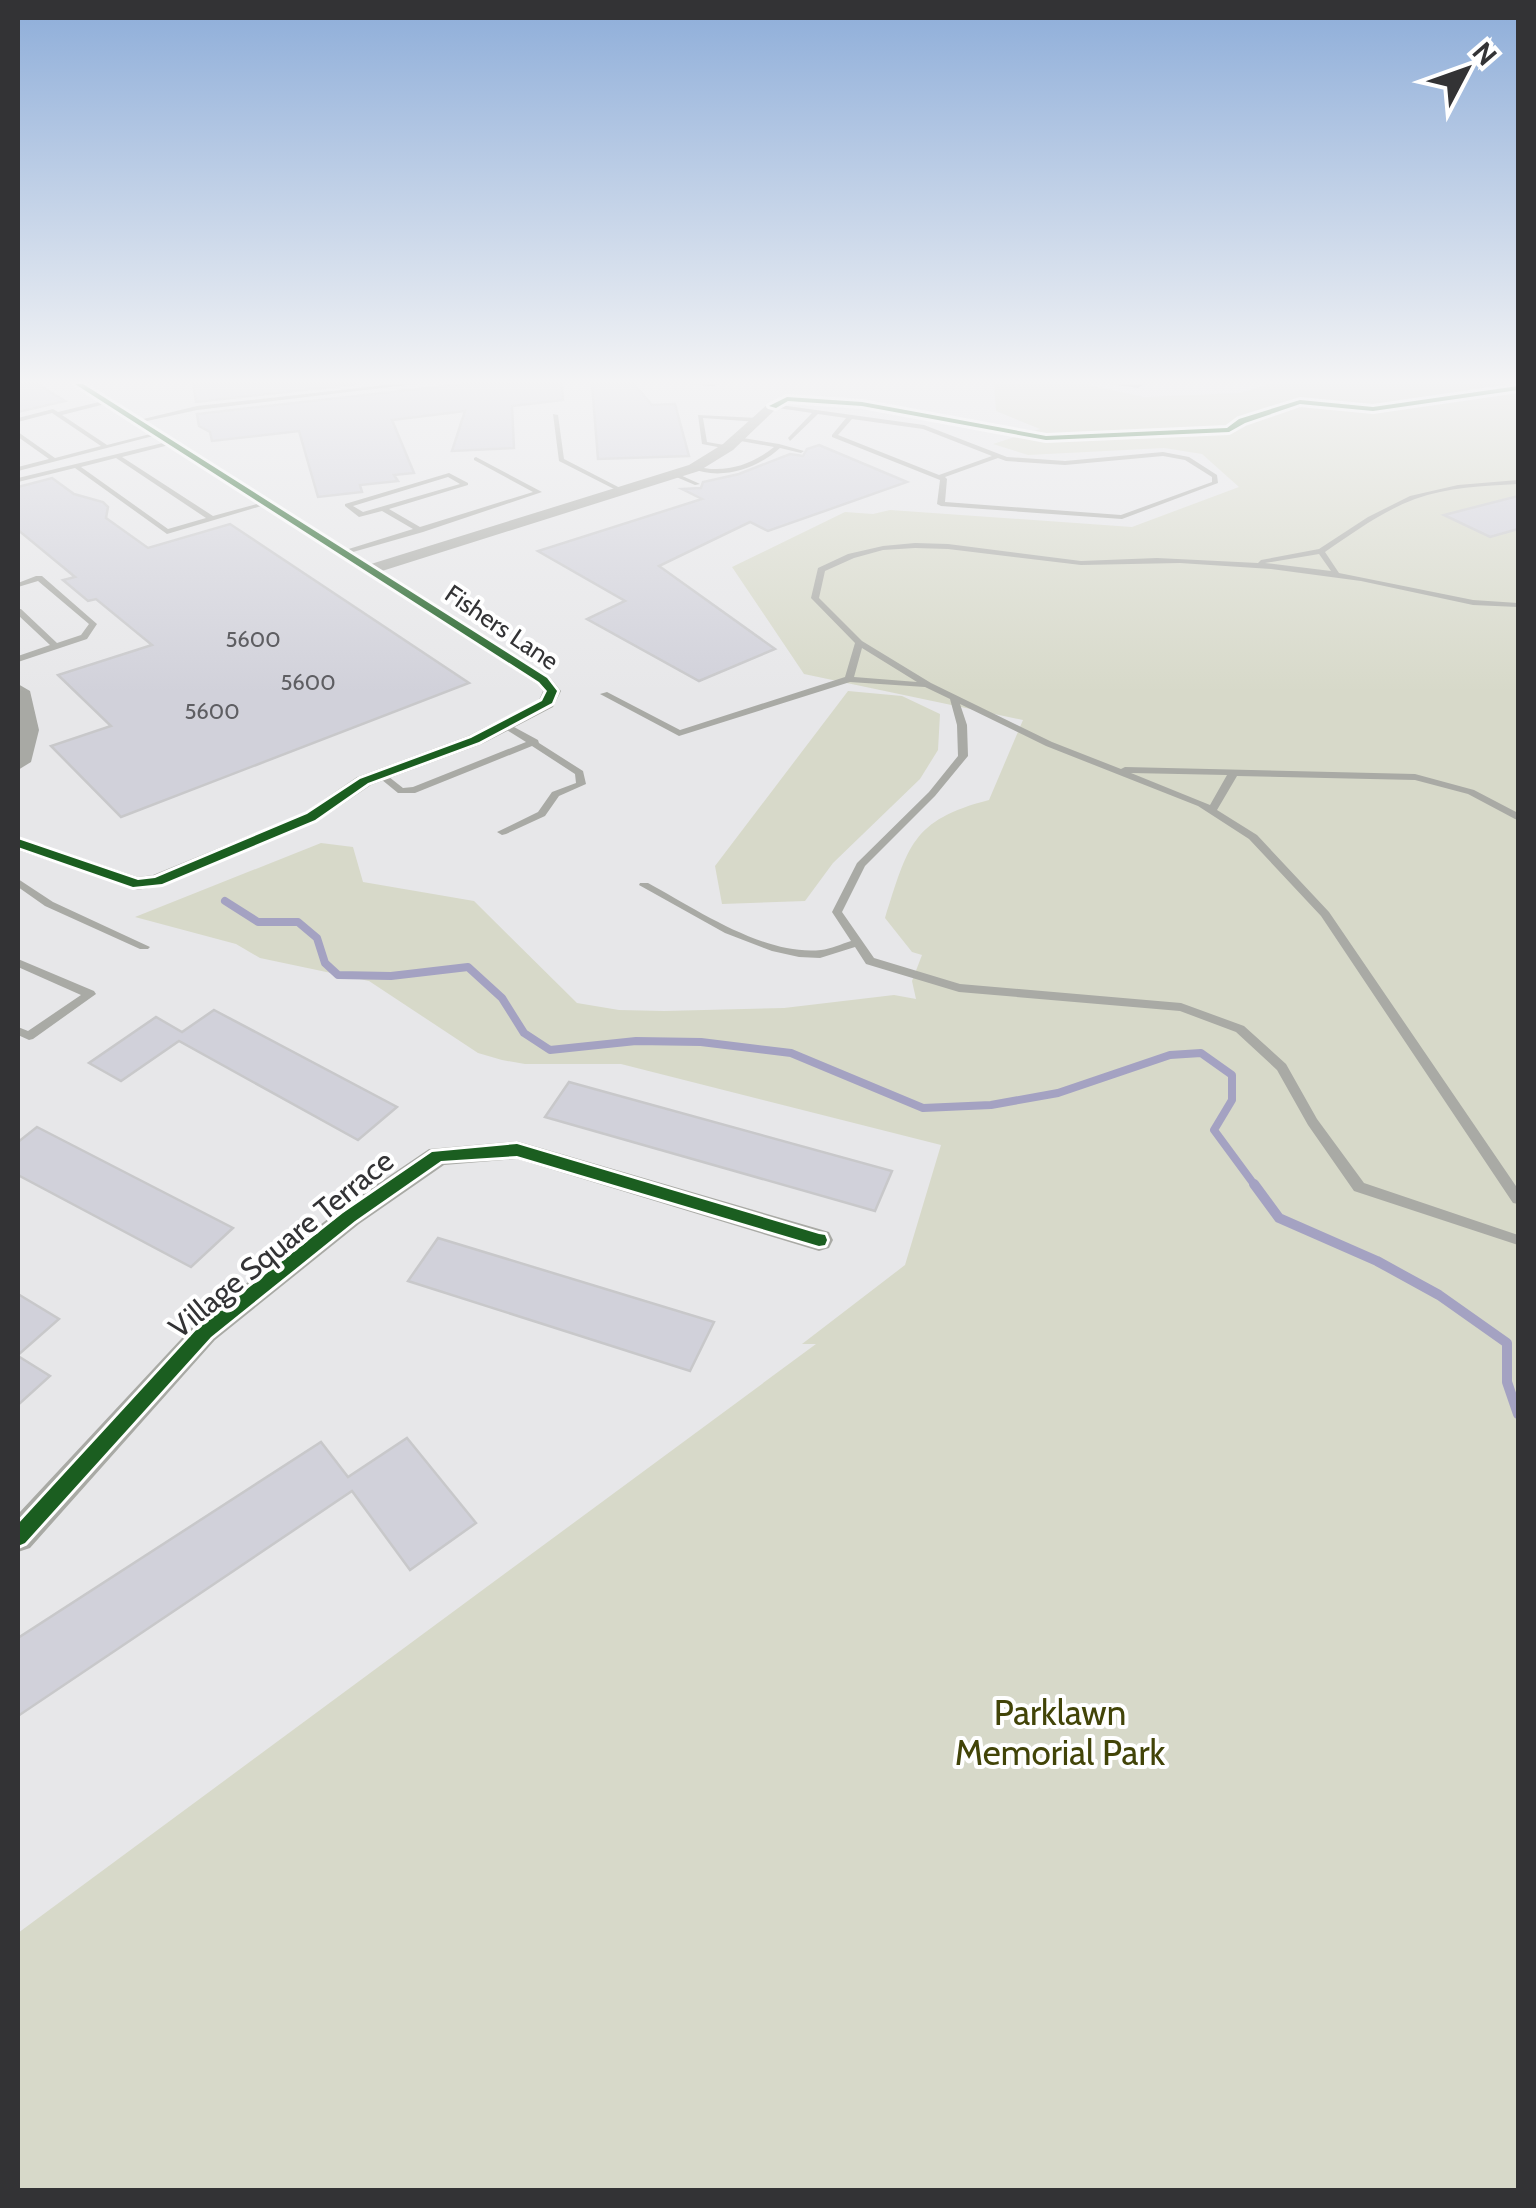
<svg xmlns="http://www.w3.org/2000/svg" width="1536" height="2208" font-family="Cabin,sans-serif">
<style>
.green{fill:#d7d9c9}
.lines{fill:none;stroke-linecap:round;stroke-linejoin:round}
.stream-far1{stroke:#a4a2c2;stroke-width:8}
.stream{stroke:#a4a2c2;stroke-width:10}
.building{fill:#d1d1da;stroke:#c8c8ca;stroke-width:2.5}
.lane{fill:#a9aaa5;fill-rule:evenodd}
.street{fill:#a9aaa5;fill-rule:evenodd}
.secondary{fill:#a8a9a4;fill-rule:evenodd}
.cycleway-casing{stroke:#fff;stroke-width:6}
.cycleway{fill:#1b5e20;fill-rule:evenodd}
.labels{text-anchor:middle;dominant-baseline:central;stroke-width:8;stroke-linejoin:round;paint-order:stroke}
.far-number-label{font-size:22px;fill:#5e5e62}
.far-street-label{font-size:25px;fill:#333335;stroke:#fff}
.street-label{font-size:30px;fill:#333335;stroke:#fff}
.near-park-label{font-size:35px;fill:#424408;stroke:#fff}
</style>
<rect width="100%" height="100%" fill="#e7e7e9"/>
<path class="green" d="M994,384H1084L1144,397L1240,393L1270,384H1518V2190H18V1933L816,1344H802L905,1265L941,1145L621,1064H525L502,1060L478,1053L369,981L260,958L236,944L135,917L321,843L353,847L363,882L474,901L577,1003L619,1010L664,1011L784,1008L894,995L916,999L912,981L922,955L912,952L885,918C908,847 911,820 989,800L1023,720L804,674L732,567L845,512L873,514L890,510L1132,527L1239,487L1202,454L1164,448L1028,455L993,444L1040,429L996,411Z
M848,691L902,696L940,714L938,750L920,779L833,863L805,901L722,904L715,866Z"/>
<g class="lines">
<path class="stream-far1" d="M225,901L258,922H298L317,938L325,963L338,975L391,976L468,967L502,998L524,1033L550,1050L636,1041L701,1042L791,1053L923,1108L991,1105L1058,1093L1170,1055L1201,1053L1232,1075V1100L1214,1130L1256,1187"/>
<path class="stream" d="M1254,1184L1279,1218L1377,1261L1439,1295L1507,1343V1382L1518,1414"/>
</g>
<path class="building" d="M18,384H37L65,401L18,412Z
M193,384H358L196,402Z
M463,384H562L563,400L512,406L514,448L452,451L465,411L392,420L414,473L394,475L398,481L360,485L362,492L318,497L299,431L212,441L210,432L199,426L197,414Z
M592,384H634L652,405L675,404L689,456L598,459Z
M819,445L907,482L768,531L750,522L659,566L775,649L699,681L587,619L625,601L538,551L702,499L682,489L701,488L703,482L739,474L790,454L803,456L807,449Z
M52,478L74,494L103,502L108,507L106,518L148,548L230,524L469,683L121,817L51,746L111,726L58,675L152,645L96,599L88,601L63,580L75,577L18,530V487Z
M1518,496V529L1490,537L1444,515Z
M214,1010L397,1107L358,1140L179,1041L121,1081L89,1063L156,1017L182,1032Z
M569,1082L892,1171L875,1211L545,1117Z
M37,1127L233,1228L191,1267L18,1175V1142Z
M438,1238L714,1322L690,1371L408,1281Z
M18,1294L59,1319L18,1355Z
M18,1356L50,1376L18,1405Z
M407,1438L476,1523L410,1570L352,1491L18,1716V1638L321,1442L348,1477Z"/>
<g class="lines">
<path class="lane" d="M394,384H415L197,410L138,423L135,421L197,406Z
M688,384H717L714,386Z
M107,400L109,403L62,415L107,445L158,432L161,434L18,471V467L49,459L18,437V432L55,458L101,446L52,413L18,422V418L53,409L58,412Z
M773,404L924,425L1007,457L1065,461L1163,452L1189,457L1217,475L1218,483L1122,519L941,506L937,504L940,480L832,437V435L846,418L818,414L790,441L788,438L812,413L771,407ZM852,419L923,429L992,456L939,475L838,435ZM1163,456L1185,460L1212,477V482L1121,515L945,502L947,479L945,477L998,458L1006,461L1065,465Z
M553,414L558,415L564,459L624,490V492H620L559,461Z
M698,415L758,418L761,420L758,422L703,418L707,442L730,446V448L728,449L702,444Z
M737,437L779,444L804,451L801,453L780,448C757,469 720,481 691,468L694,466C723,474 751,466 774,447L735,440Z
M171,441L173,442V444L122,457L213,516L264,502L268,504L167,534L75,468L18,482V478ZM116,458L206,518L168,529L81,467Z
M476,457L542,492L423,532L339,556V552L413,529L382,511L359,517L345,506V504L449,473L468,483V485L389,509L420,527L533,492L474,460V458ZM448,477L460,484L363,512L353,506Z
M674,474H678L700,484L695,485L674,476Z
M1518,480V484C1483,486 1448,487 1415,499C1383,511 1354,532 1325,552L1339,573L1473,600L1518,603V607L1473,605L1361,581L1271,569L1180,563L1081,565L948,549L915,548L883,550L854,558L825,571L819,598L862,641L931,683L1052,742L1121,769L1125,767L1415,774L1474,790L1518,813V820L1515,819L1468,794L1415,780L1237,776L1217,810L1257,835L1329,912L1518,1189V1204L1513,1203L1321,916L1249,839L1198,806L1046,746L960,704L967,725L968,756L935,796L865,866L842,912L874,958L960,984L1181,1003L1244,1026L1286,1064L1317,1119L1364,1183L1518,1235V1245L1354,1191L1308,1125L1277,1070L1236,1032L1180,1011L959,992L866,964L855,947L820,958L799,957L772,951L725,933L639,885L640,883H648C696,909 764,956 821,950C831,949 841,944 851,941L832,912L857,863L929,792L958,756L957,725L950,699L925,687L850,682L679,736L600,694L607,692L680,730L845,677L855,643L811,598L818,568L848,554L883,546L915,543L948,544L1081,561L1157,558L1258,563L1261,560L1319,549L1368,517L1410,496L1458,485ZM1319,554L1331,571L1265,563ZM862,648L917,682L854,677ZM1131,773L1227,775L1210,805Z
M36,576H42L97,624L87,639L18,662V656L50,645L18,615V609H21L57,643L81,635L89,624L38,581L18,587V583Z
M505,722L538,740L539,743L583,771L586,784L559,796L545,816L506,834L502,835L497,832L538,812L552,792L576,783L575,774L532,746L415,793H398L376,775L381,772L384,773L403,788L413,787L526,742L502,727L500,725Z
M18,879L53,902L150,947L148,949H140L45,906L18,887Z
M18,959L94,991L96,994L33,1039L29,1040L18,1035V1027L28,1031L81,995L18,967Z"/>
<path class="street" d="M72,384H87L371,564L689,465L723,444L769,403L779,406L733,450L699,471L382,571L549,676L561,691L553,707L482,744L371,785L318,821L165,885L137,890L18,850V837L138,877L153,875L304,813L357,777L468,736L539,700L543,691L537,684Z
M1111,384H1144L1138,388Z
M517,1141L819,1229L829,1232L833,1240L829,1248L819,1251L517,1159L444,1165L359,1224L215,1340L30,1548L18,1552V1514L195,1324L339,1210L429,1149Z"/>
<path class="secondary" d="M18,684L30,691L39,730L31,762L18,770Z"/>
<g class="cycleway-casing">
<path id="cycleway" d="M75,384H83L547,678L557,691L552,703L479,742L368,783L315,820L162,884L133,887L18,847V839L138,880L155,878L307,814L360,779L471,738L542,701L547,691L539,682Z
M1518,386V390L1373,411L1300,404L1245,423L1229,432L1046,440L862,406L788,401L776,408L769,406L787,397L862,402L1046,436L1227,428L1239,419L1300,400L1373,407Z
M517,1144L819,1234L825,1235L827,1240L825,1245L819,1246L517,1156L441,1161L355,1221L211,1337L25,1543L18,1546V1524L199,1327L343,1213L432,1152Z"/>
</g>
<use href="#cycleway" class="cycleway"/>
</g>
<linearGradient id="sky" x2="0" y2="1"><stop stop-color="#8dadd9"/><stop offset="0.55" stop-color="#f4f4f5"/><stop offset="1" stop-color="#f4f4f5" stop-opacity="0"/></linearGradient>
<rect width="1536" height="693" fill="url(#sky)"/>
<g class="labels">
<g class="far-number-label">
<text x="253" y="639">5600</text>
<text x="308" y="682">5600</text>
<text x="212" y="711">5600</text>
</g>
<g class="far-street-label">
<text transform="translate(502 627) rotate(34)">Fishers Lane</text>
</g>
<g class="street-label">
<text transform="translate(281 1244) rotate(-39)">Village Square Terrace</text>
</g>
<g class="near-park-label">
<text x="1060" y="1712">Parklawn<tspan x="1060" dy="40">Memorial Park</tspan></text>
</g>
</g>
<rect width="1536" height="2208" fill="none" stroke="#333335" stroke-width="40"/>
<g transform="translate(1466 70) rotate(49)" stroke="#ffffff" stroke-width="8" paint-order="stroke">
<path d="M0-8L18 38L0 25L-18 38Z" fill="#333335"/>
<text y="-15" font-size="28" font-weight="bold" text-anchor="middle" fill="#333335">N</text>
</g>
</svg>
